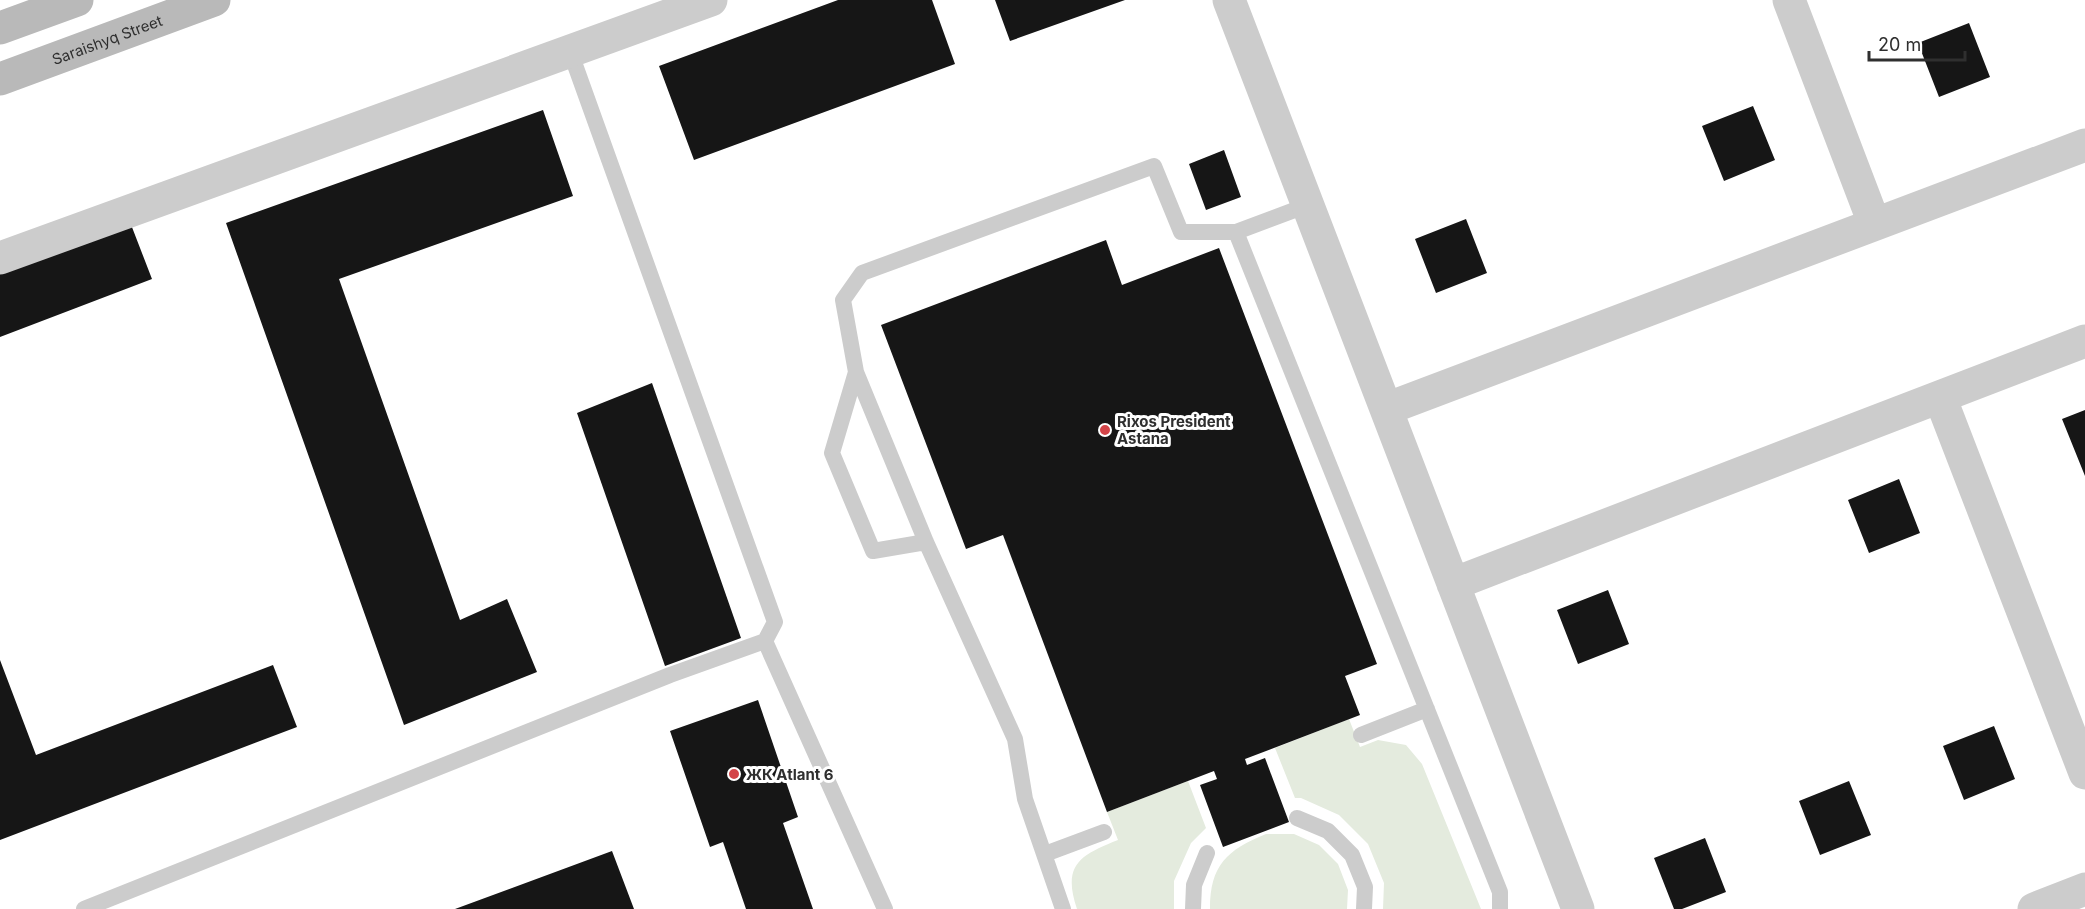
<svg xmlns="http://www.w3.org/2000/svg" width="2085" height="909" font-family="Inter,sans-serif">
<style>
.green{fill:#e4ebde}
.building{fill:#161616}
.lines{fill:none;stroke-linecap:round;stroke-linejoin:round}
.lane{stroke:#ccc;stroke-width:16}
.street{stroke:#ccc;stroke-width:33}
.secondary{stroke:#b9b9b9;stroke-width:33}
.poi-dot{fill:#d34448;stroke:#fff;stroke-width:2}
.labels{text-anchor:middle;dominant-baseline:central;stroke-width:6;stroke-linejoin:round;paint-order:stroke}
.street-label{font-size:15px;fill:#2f2f2f;stroke:#fff}
.poi-label{font-size:15px;font-weight:bold;fill:#2f2f2f;stroke:#fff;text-anchor:start}
</style>
<rect width="100%" height="100%" fill="#fff"/>
<path class="green" d="M1349,719L1360,747L1378,740L1406,745L1422,764L1481,909H1383L1384,883L1368,844L1339,815L1301,798H1295L1275,748Z
M1188,781L1206,828L1191,843L1174,881V909H1077C1062,865 1080,855 1118,840L1107,812Z
M1266,834H1294L1319,845L1338,864L1348,890L1347,909H1210C1210,865 1227,850 1266,834Z"/>
<path class="building" d="M838,0H932L955,64L694,160L659,66Z
M995,0H1125L1010,41Z
M1969,23L1990,77L1939,97L1918,43Z
M1753,106L1775,160L1724,181L1702,126Z
M543,110L573,196L339,279L460,620L507,599L537,672L404,725L226,223Z
M1224,150L1241,197L1206,210L1189,164Z
M1466,219L1487,273L1436,293L1415,239Z
M130,222L152,279L0,337V271Z
M1106,240L1122,285L1219,248L1377,664L1345,676L1360,715L1245,759L1247,765L1265,758L1289,822L1223,847L1200,785L1217,779L1214,771L1107,812L1003,535L966,549L881,325Z
M652,383L741,638L665,666L577,413Z
M2085,410V476L2062,419Z
M1899,479L1920,533L1869,553L1848,500Z
M1608,590L1629,644L1578,664L1557,610Z
M0,660L36,755L273,665L297,727L0,840Z
M758,700L798,817L783,823L813,909H746L723,842L710,847L670,731Z
M1994,726L2015,779L1964,800L1943,746Z
M1849,781L1871,835L1820,855L1799,801Z
M1705,838L1726,892L1682,909H1674L1654,858Z
M612,851L634,909H455Z"/>
<g class="lines">
<path class="lane" d="M1236,232L1308,205
M856,372L832,453L873,551L926,542
M765,641L885,909
M1361,735L1427,709
M1297,818L1328,831L1352,855L1365,887L1364,909
M1045,854L1104,832
M84,909L670,675L765,641L775,622L570,51
M1063,909L1025,799L1015,739L926,542L856,372L843,300L862,273L1154,166L1181,232H1236L1500,892V909
M1193,909L1194,885L1207,853"/>
<path class="street" d="M1229,0L1578,909
M1789,0L1874,223
M0,258L711,0
M1940,397L2085,773
M1386,409L2085,145
M1453,584L2085,341
M2034,909L2085,889"/>
<g class="secondary">
<path d="M0,28L77,0"/>
<path id="s1" d="M0,79L214,0"/>
</g>
</g>
<g class="poi-dot">
<circle cx="1105" cy="430" r="6"/>
<circle cx="734" cy="774" r="6"/>
</g>
<g class="labels">
<g class="street-label">
<text stroke="none"><textPath href="#s1" startOffset="114">Saraishyq Street</textPath></text>
</g>
<g class="poi-label">
<text x="1117" y="421">Rixos President<tspan x="1117" dy="17">Astana</tspan></text>
<text x="746" y="774">ЖК Atlant 6</text>
</g>
</g>
<path d="M1869 51v9h96v-9" fill="none" stroke="#2f2f2f" stroke-width="3"/>
<text x="1878" y="51" font-size="18" fill="#2f2f2f" stroke="#ffffff" stroke-width="4.5" paint-order="stroke">20 m</text>
</svg>
